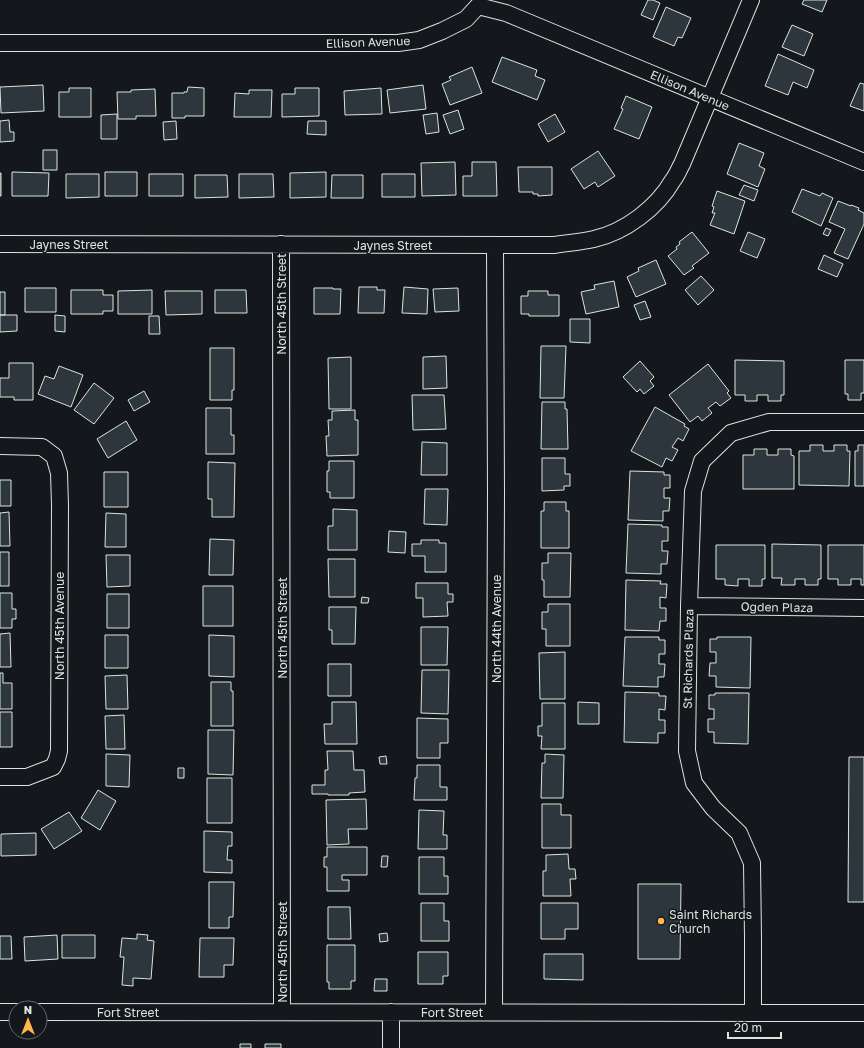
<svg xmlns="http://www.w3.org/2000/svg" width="864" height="1048" font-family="'Golos Text',sans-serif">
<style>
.building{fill:#2c363c;stroke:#d8e6dc}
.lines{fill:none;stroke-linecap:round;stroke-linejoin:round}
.minor-casing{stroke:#d8e6dc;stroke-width:18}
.minor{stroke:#14181c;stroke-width:16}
.poi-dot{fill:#ffb74d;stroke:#14181c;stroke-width:1.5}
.labels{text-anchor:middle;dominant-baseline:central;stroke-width:3;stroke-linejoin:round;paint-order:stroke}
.street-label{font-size:12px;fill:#d8e6dc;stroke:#14181c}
.poi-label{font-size:12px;fill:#d8e6dc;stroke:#14181c;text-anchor:start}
</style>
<rect width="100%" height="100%" fill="#14181c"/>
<path class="building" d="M648,0H653L660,3L653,20L641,15Z
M804,0H827L822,12L802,4Z
M666,7L691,18L682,38L678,37L674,46L653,37Z
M792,25L813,34L804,56L782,47Z
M778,54L814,70L807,88L793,82L788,95L765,86Z
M502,57L537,70L535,76L545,80L537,100L492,82Z
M472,67L482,93L450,105L442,84L451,80L449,77Z
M860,83L864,84V111L850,106Z
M43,85L44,111L1,113L0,87Z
M423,85L426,109L390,113L387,90Z
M188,87L204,88V116H185V118H172V93H184V92H187Z
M69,88H91V117H59V92H69Z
M295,88H319V116L282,117V94H295Z
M381,88L382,114L345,115L344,91Z
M155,89L156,116H136V119H118L117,92H131V90Z
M249,90H272L271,117H234L235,93L249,94Z
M626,96L652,107L639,139L614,129L623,109L621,108Z
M458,110L464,129L450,134L443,115Z
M437,113L439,132L426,134L423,115Z
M117,114V139H101V115Z
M555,114L565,132L548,142L538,124Z
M9,120L10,132H14V141L0,142V121Z
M176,121L177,139L164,140L163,122Z
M308,121H326V135L307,134Z
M739,143L764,153L759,166L765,169L758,187L727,174Z
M43,150H57V170H43Z
M598,151L615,176L598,187L595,182L584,189L571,169Z
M455,162L456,195L422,196L421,163Z
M472,162H496L497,196H463V176H472Z
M518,167H552V195L538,196V194H533V192H519Z
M12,172L49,173L48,196H12Z
M105,172H137V196H105Z
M326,172V197L290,198V173Z
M0,173H1V196H0Z
M66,174H99V197L66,198Z
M149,174H183V196H149Z
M239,174H273L274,197L239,198Z
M382,174H415V197H382Z
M195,175H227L228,197L195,198Z
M332,175H363V198H331Z
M744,185L758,190L754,201L739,195Z
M802,189L820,196L822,193L833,198L821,226L792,212Z
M717,191L745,201L734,234L710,225L715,213H712L714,207L712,206Z
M838,201L851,206V205L859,208L858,210L864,213V224L848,259L834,253L845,229L829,222Z
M826,228L831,230L828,236L823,234Z
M692,232L709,253L692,266L694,268L684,275L668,256L677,249L676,247L680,244L679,242Z
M748,232L765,239L757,258L740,251Z
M824,255L843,264L837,277L818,269Z
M656,260L666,284L636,297L627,277L639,271L638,268Z
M701,276L714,290L698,305L685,290Z
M614,281L619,307L586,314L581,292L595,289L594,285Z
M359,287H377V290H385L384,313H358Z
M404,287L428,289L427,314L402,313Z
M25,288H56V312H25Z
M314,288H333V289H341L340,314H314Z
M458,288L459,311L435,312L433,289Z
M71,290H103V295H113V311H103V314H71Z
M152,290V314H118V291Z
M215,290H246L247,313H215Z
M165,291H202V314L166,315Z
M528,291H548V295H559V316H529V314H521V296H528Z
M0,292H5V315H0Z
M645,301L651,317L640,320L634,305Z
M0,315H17V331L0,332Z
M55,315L65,316V332L55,331Z
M149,316H159L160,334H149Z
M570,319H590V343L570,342Z
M541,346H566L564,398H540Z
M210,348H234V390H232V400H210Z
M446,356L447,388L423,389V357Z
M351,357V409H329L328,358Z
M735,360L784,361V395H781V401H768V395H757V401H745V395H735Z
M845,360H864V393H861V400H848V394H845Z
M640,361L654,377L650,381L654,386L644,394L640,389L637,392L623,377Z
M9,363H33V400H14V397H0V378H9Z
M708,364L729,391L727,393L731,398L720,406L716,402L708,408L712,413L702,421L698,416L690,422L669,395Z
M59,366L83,375L71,407L38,394L45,376L54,379Z
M94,383L114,398L94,424L74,410Z
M144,391L150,402L134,411L128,400Z
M412,395H444L446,429L413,430Z
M542,402H565V409H567L568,449H541Z
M655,407L685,424L684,426L689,429L683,441L678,438L672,447L678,450L672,461L666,458L662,467L631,451Z
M206,408H231V435H234V454H206Z
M355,410V420H358V455L327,456L326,436H329L328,420H332V411Z
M126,421L137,440L108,458L97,439Z
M422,442L447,443V475H421Z
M810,445H823V451H834V445H847V451H850L849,486L799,485V451H810Z
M858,445H864V486H855V451H858Z
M754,449H767V455H778V449H791V455L794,456V489H743V455H754Z
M542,458H565V474H570V486H564V490L542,491Z
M329,461H354V498H330V492H327V471H329Z
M208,462L235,463L234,517H212V499H208Z
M630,471L664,472V475H670V488H664V498H670L669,511H663V521L628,520Z
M104,472H128V507H104Z
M0,480H11V506H0Z
M425,489H448L447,525L424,524Z
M544,502H566V511H569V548H541V511H544Z
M333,509L357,510V550H328V526H333Z
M9,512L10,546H0V513Z
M106,513L126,514V547H105Z
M628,524L662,525V527H668V541H662V551H668L667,564H661V574L626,573Z
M389,531L406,532L405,553L388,552Z
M210,539L234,540L233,575H209Z
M421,540H439V543H446V572H425V556H412V544H421Z
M772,544L821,545V579H818V585H805V579H795V585H781L782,578H772Z
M716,545H765V579H762V586H749V579H738V586L725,585V579H716Z
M828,545H864V585H861V579H851V585H838V579H828Z
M0,552H9V586H0Z
M548,553H571L570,597H544V580H542V563H548Z
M106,555H130V586L107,587Z
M328,559H355V597H329Z
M626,580L661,581L660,584H667L666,598L660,597V608H666V621H660L659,631L625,630Z
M416,583H448V594H453V602H447L448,616L423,617V598H416Z
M203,586H233V626H203Z
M0,593H12V609H16V619H12V628H0Z
M107,594H129V628H107Z
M362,597L369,598L368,603H361Z
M548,604H570V646H546V629H542V612H548Z
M329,607H356L355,644H332V630H329Z
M421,627H448L447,665H421Z
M10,633L11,667H0V634Z
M105,635H128V668H105Z
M209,635L234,636V677L209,676Z
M625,637H659V640H665V654H659V664H665L664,677H658V687L623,686Z
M717,637H751L750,688L716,687V676H709L710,663H716V652H710V639H717Z
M565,652V699H540L539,653Z
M328,664H351V696H328Z
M422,670H449L448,714L421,713Z
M0,673H3V683H12V709H0Z
M127,675L128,709H106L105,676Z
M211,682H231V691H233V726H211Z
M625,692L659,693V696H666L665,710L659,709V720H665V733H658V743L624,742Z
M715,693H749L748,744L714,743V732H708V719H714V709H709V695H715Z
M332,702H356L357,744H325L324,724H332Z
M578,702L599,703V724H578Z
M542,703H565V749H541L542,736H538V726H542Z
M0,712H12V747H0Z
M124,715L125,749H106L105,716Z
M417,718L448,719V743H440V758H417Z
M208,730H234L233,775L208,774Z
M327,751H353L354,770H364L365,792L349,793V795H328V794H312V785H325V770H328Z
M106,754L130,755L129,787L106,786Z
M545,754L564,755L563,798H541L542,763H545Z
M386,756L387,764H380L379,757Z
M849,757H864V902H848Z
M417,765H440V787H447V800H414L415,778H417Z
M178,768H184V778H178Z
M207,778H232V823H207Z
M98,790L116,801L100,830L81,818Z
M366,799L367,829H348L349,844L327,845L326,800Z
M542,804H561V815H571V848H542Z
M419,810L444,811L443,835H447V849H418Z
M69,812L82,831L54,849L41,829Z
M204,831L232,832V846H228L227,860H232V873L204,872Z
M36,833V855L1,856V834Z
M327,847H367V875H342V880H349V891H327V867H324V857H327Z
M568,854L569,869H575L576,879H570L571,896H543V871H546V855Z
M382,856H388L387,867H381Z
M419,857H444V876H448V894H419Z
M209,882H234L233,917H229V928H209Z
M638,884H681L680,959H638Z
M421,903H444V921H449V941H421Z
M541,903H578V929H565V939H541Z
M328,907H350L351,939H328Z
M387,933L388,941L380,942L379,934Z
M137,934L148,935L147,940L154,941L151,979L133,978V986L122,985L124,957H120L122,938L137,939Z
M57,935L58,959L25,961L24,937Z
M62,935H95V958H62Z
M0,936H11L12,959H0Z
M200,938H234L233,965H224V977H199Z
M327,945H355V981H351V989H329V982H327Z
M418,952H448V976H443V984H418Z
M544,954H583V980L544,979Z
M375,979H387V991H374Z
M240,1044H251V1048H240Z
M265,1044H281V1048H265Z"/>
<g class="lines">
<g class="minor-casing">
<path id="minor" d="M0,43H398L419,40L442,31L466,19L478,6L506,13L864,162
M0,244L554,245C567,243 581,242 594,239C625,232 657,208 673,180C677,175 679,169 682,164L751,0
M281,244L282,1012
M0,446L42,447L54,456L59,473L60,505L59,751L57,759L53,767L27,777H0
M689,606L864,608
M0,1012H16
M40,1012L864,1013
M494,1012L496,493L495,245
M753,1013V938L752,863L739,833L713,808L694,783L687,751L689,606L693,491L702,461L731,433L769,422H864
M391,1048V1012"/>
</g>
<use href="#minor" class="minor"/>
</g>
<circle class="poi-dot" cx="661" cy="921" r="4"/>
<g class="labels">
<g class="street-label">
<text transform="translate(368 42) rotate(-2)">Ellison Avenue</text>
<text transform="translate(690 90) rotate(23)">Ellison Avenue</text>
<text x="69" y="244">Jaynes Street</text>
<text x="393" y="245">Jaynes Street</text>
<text transform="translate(281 304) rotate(-90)">North 45th Street</text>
<text transform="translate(777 607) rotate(1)">Ogden Plaza</text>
<text transform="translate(59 626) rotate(-90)">North 45th Avenue</text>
<text transform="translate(282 628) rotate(-90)">North 45th Street</text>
<text transform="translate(496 629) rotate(-90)">North 44th Avenue</text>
<text transform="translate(688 659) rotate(-89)">St Richards Plaza</text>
<text transform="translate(282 952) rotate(-90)">North 45th Street</text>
<text x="128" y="1012">Fort Street</text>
<text x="452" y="1012">Fort Street</text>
</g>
<g class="poi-label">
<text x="669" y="914">Saint Richards<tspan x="669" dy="14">Church</tspan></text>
</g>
</g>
<g transform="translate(28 1020)"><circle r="19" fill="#14181c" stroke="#626a69"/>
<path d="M0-3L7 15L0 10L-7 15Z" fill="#ffb74d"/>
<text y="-6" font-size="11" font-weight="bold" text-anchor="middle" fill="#d8e6dc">N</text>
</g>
<path d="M728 1032v6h53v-6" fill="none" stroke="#d8e6dc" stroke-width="2"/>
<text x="734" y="1032" font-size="12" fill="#d8e6dc" stroke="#14181c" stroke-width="3" paint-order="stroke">20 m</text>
</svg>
